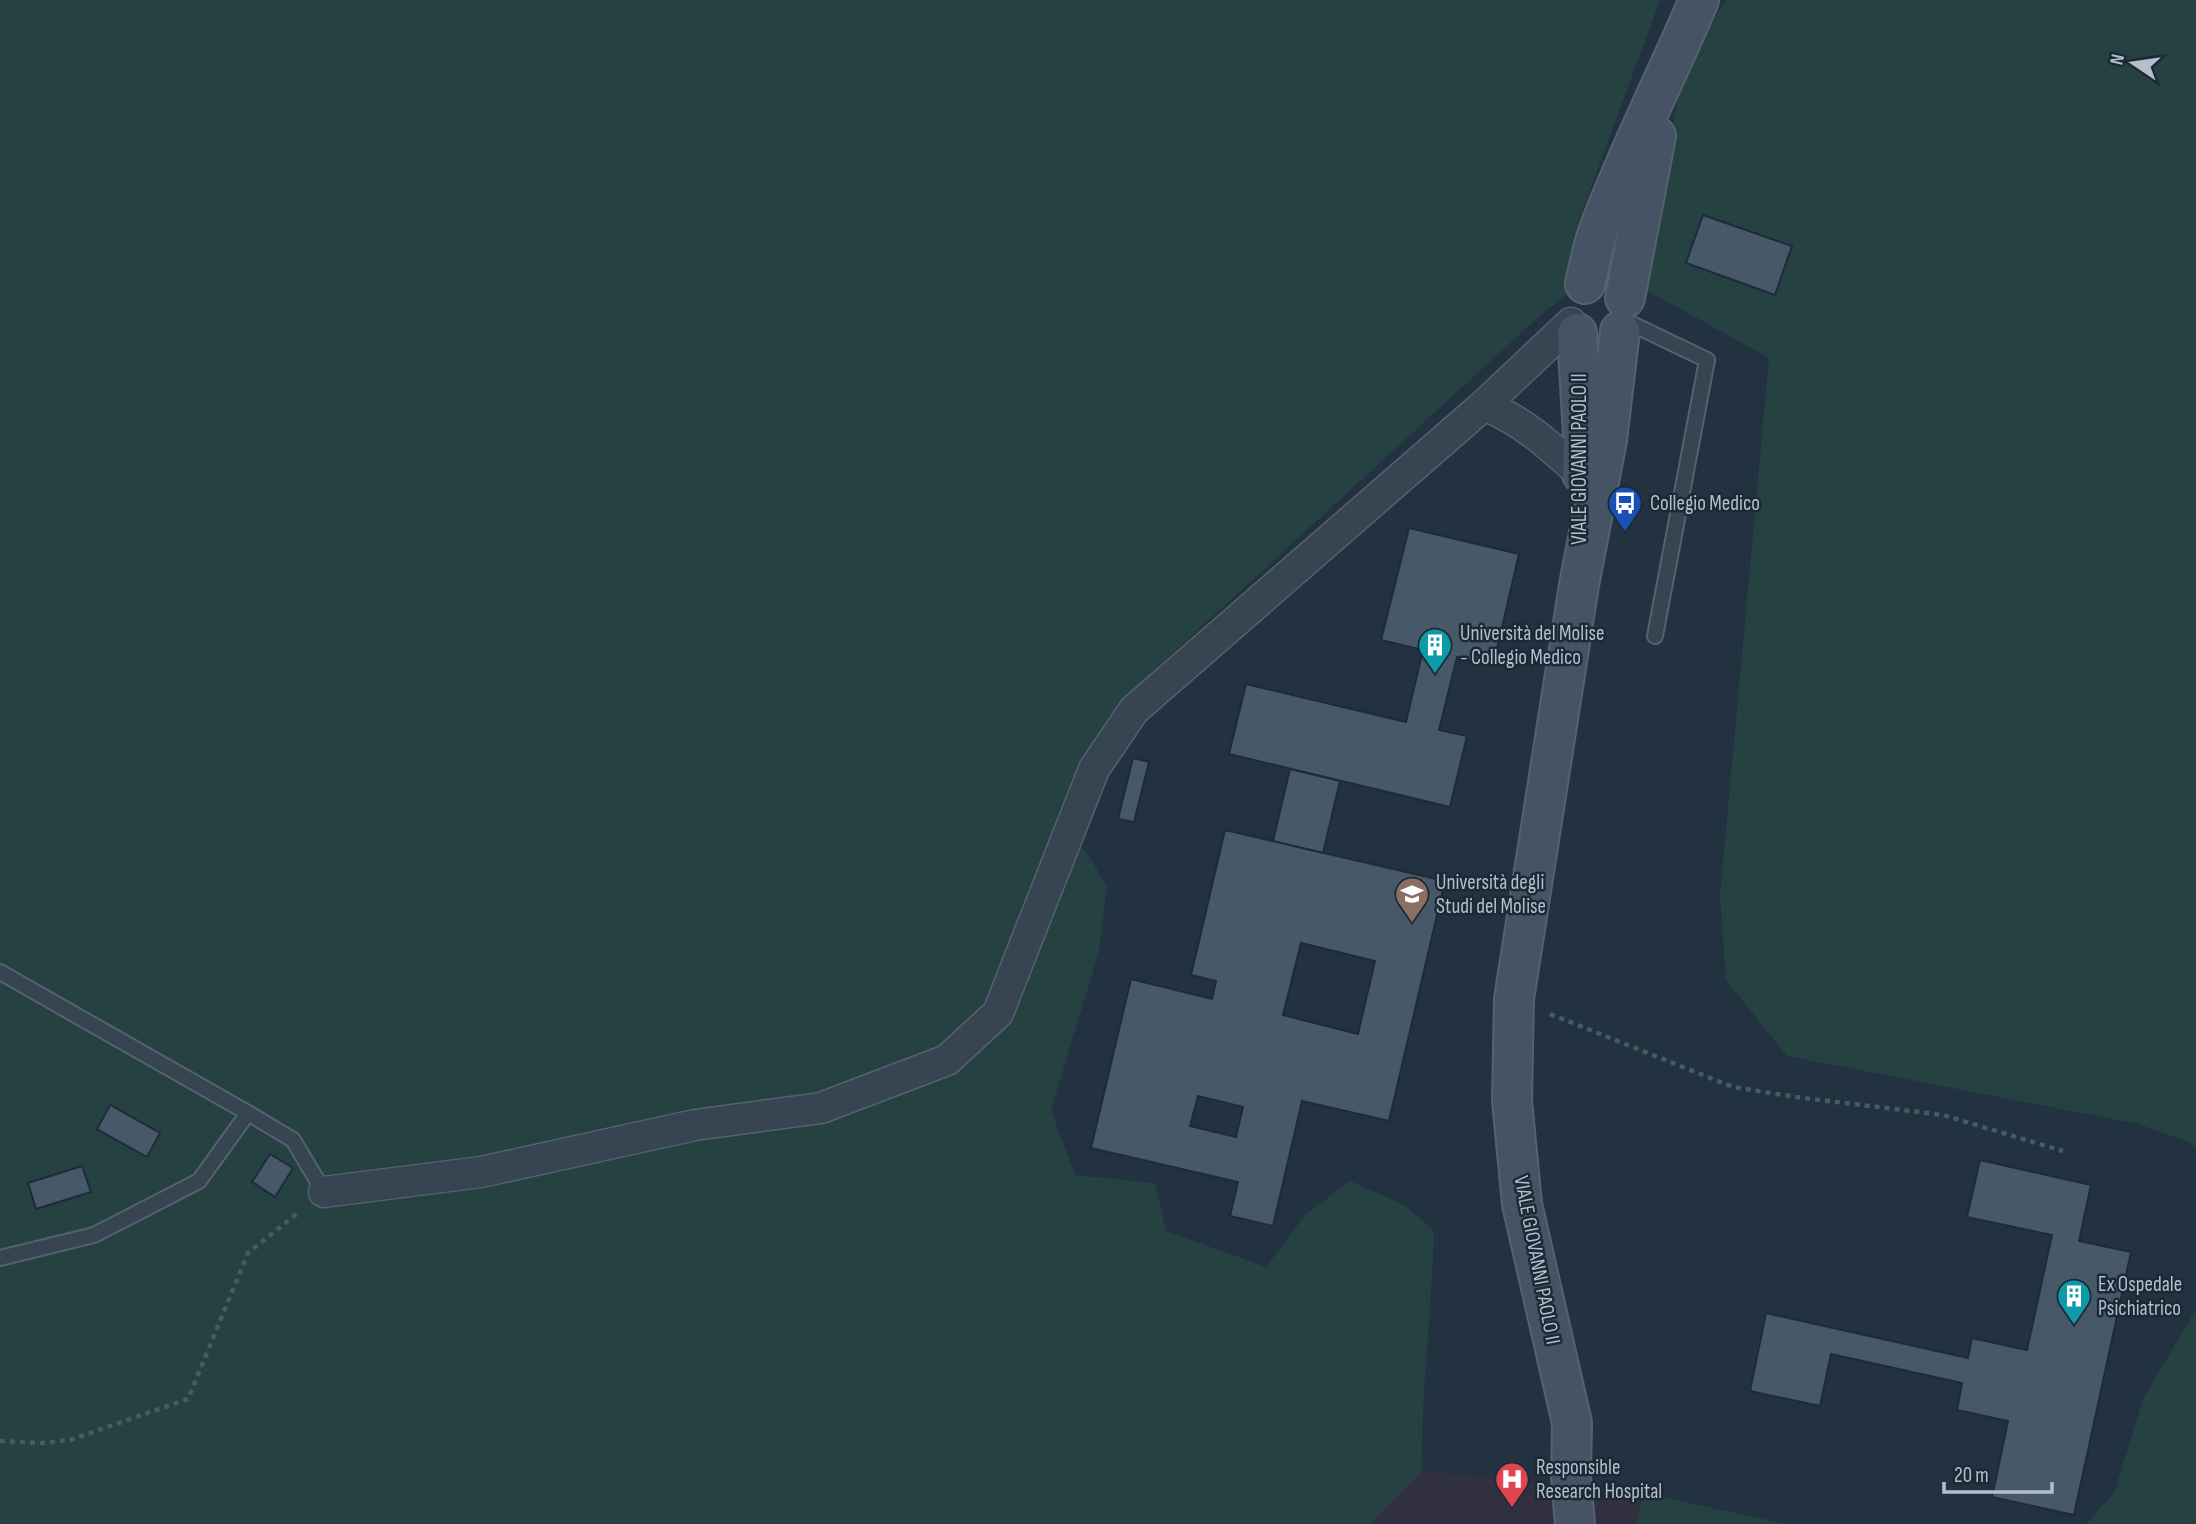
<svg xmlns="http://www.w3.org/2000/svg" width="2196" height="1524" font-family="'Sofia Sans Condensed',sans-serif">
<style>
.medical{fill:#313041}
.green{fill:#254142}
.building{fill:#475868;stroke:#1e2b38;stroke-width:2;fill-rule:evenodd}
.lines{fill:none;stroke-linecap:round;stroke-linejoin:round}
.service-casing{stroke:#55626e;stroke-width:18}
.minor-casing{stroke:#55626e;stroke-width:33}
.secondary-casing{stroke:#55626e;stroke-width:42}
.path{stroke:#435e5f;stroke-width:4.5;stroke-dasharray:5 5;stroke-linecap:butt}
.service{stroke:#374451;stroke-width:14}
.minor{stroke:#374451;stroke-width:30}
.secondary{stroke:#455364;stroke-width:38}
.labels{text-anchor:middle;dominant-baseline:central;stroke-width:5;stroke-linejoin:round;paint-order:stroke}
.street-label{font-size:21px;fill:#b4bfcb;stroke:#1c2936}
.poi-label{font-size:21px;fill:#b4bfcb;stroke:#1c2936;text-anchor:start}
</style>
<rect width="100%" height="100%" fill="#233241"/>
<path class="medical" d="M1422,1471L1643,1493L1637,1524H1369Z"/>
<path class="green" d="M0,0H1660L1573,237L1585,274L1567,294L1543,313L1152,672L1080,760L1057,816L1072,842L1087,853L1107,886L1099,951L1051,1110L1075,1175L1155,1183L1166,1231L1266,1267L1306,1214L1350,1181L1406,1206L1434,1231C1432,1311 1421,1391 1422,1471L1369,1524H0Z
M1726,0H2196V1150L2190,1142L2138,1124L1787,1056L1726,980L1720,896L1769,358L1642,288L1678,98L1710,26Z
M2196,1309V1524H2086L2114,1493L2144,1397Z
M1643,1493L1787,1524H1637Z"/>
<path class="building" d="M1703,215L1792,246L1775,295L1686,263Z
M1409,528L1519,554L1493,666L1457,657L1439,730L1467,736L1450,807L1229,754L1246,684L1406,722L1423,650L1381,640Z
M1133,758L1149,762L1134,822L1118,819Z
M1290,769L1340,781L1323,853L1273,841Z
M1225,830L1445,881L1389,1121L1302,1101L1273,1226L1230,1216L1238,1182L1091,1148L1131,979L1212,999L1216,981L1191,975ZM1301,943L1375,961L1358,1034L1283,1015ZM1198,1096L1243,1107L1236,1137L1190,1126Z
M110,1105L160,1133L147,1157L97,1129Z
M270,1154L293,1168L275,1197L252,1182Z
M1980,1160L2091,1185L2079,1241L2131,1252L2074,1515L1992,1497L2008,1421L1957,1410L1962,1383L1831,1354L1820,1406L1750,1391L1766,1313L1968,1358L1972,1338L2027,1350L2052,1235L1967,1217Z
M82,1166L91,1192L36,1209L28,1183Z"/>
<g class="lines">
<g class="service-casing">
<path id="service" d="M1626,321L1707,360L1655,636
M0,972L248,1113
M0,1258L94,1235L199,1181L248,1113L293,1140L324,1192"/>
</g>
<g class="minor-casing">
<path id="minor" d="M1484,405C1525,422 1550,446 1582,475
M324,1192L481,1172L695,1125L821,1108L947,1060L998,1013L1094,769L1134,710L1484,405L1571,323"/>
</g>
<g class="secondary-casing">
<path id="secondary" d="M1585,284C1589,267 1592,249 1598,232C1627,153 1666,78 1699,0
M1625,298L1656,136
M1577,333L1583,435L1582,474
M1575,1524L1571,1477L1572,1423L1522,1204L1512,1101L1514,999L1579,585L1607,440L1620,331"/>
</g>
<path class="path" d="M1550,1014L1733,1087L1796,1097L1943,1115L2063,1151
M0,1441L42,1443L70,1440L188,1399L248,1253L299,1212"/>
<use href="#service" class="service"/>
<use href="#minor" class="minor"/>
<use href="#secondary" class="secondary"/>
</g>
<defs>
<g id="bus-pin" transform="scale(1.75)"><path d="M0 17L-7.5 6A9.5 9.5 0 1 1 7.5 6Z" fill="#1a4fb4" stroke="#1c2936"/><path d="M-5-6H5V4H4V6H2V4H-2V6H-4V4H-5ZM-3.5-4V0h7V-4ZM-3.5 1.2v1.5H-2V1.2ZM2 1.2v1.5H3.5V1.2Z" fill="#fff"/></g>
<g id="building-pin" transform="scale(1.75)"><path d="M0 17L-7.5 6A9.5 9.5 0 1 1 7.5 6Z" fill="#0f9aa8" stroke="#1c2936"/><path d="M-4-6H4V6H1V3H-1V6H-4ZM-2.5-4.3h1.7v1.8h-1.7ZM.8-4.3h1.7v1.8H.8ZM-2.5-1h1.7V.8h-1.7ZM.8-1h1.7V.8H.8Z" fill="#fff"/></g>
<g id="university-pin" transform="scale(1.75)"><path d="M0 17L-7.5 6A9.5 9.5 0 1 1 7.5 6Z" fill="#8d6e63" stroke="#1c2936"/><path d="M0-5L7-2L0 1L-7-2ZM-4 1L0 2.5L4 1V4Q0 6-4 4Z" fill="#fff"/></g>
<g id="hospital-pin" transform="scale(1.75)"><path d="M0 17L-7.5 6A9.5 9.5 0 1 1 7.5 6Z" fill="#e0444e" stroke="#1c2936"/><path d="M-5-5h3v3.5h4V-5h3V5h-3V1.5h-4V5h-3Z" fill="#fff"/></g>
</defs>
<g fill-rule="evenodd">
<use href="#bus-pin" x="1625" y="503"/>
<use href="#building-pin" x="1435" y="645"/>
<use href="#university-pin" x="1412" y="894"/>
<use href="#building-pin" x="2074" y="1296"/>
<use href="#hospital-pin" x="1512" y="1479"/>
</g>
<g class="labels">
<g class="street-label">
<text transform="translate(1579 459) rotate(-90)">VIALE GIOVANNI PAOLO II</text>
<text transform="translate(1537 1260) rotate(79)">VIALE GIOVANNI PAOLO II</text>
</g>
<g class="poi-label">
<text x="1650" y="503">Collegio Medico</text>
<text x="1460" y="633">Università del Molise<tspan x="1460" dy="24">- Collegio Medico</tspan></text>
<text x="1436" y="882">Università degli<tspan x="1436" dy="24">Studi del Molise</tspan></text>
<text x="2098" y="1284">Ex Ospedale<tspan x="2098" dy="24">Psichiatrico</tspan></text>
<text x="1536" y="1467">Responsible<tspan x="1536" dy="24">Research Hospital</tspan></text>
</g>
</g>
<g transform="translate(2133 63) rotate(283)" stroke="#1c2936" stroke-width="5" paint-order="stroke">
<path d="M0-5L12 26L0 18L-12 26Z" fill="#b4bfcb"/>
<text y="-10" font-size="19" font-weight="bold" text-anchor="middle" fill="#b4bfcb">N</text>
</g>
<path d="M1944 1482v10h108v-10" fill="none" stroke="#b4bfcb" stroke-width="3.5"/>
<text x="1954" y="1482" font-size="21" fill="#b4bfcb" stroke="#1c2936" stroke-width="5" paint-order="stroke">20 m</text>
</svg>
